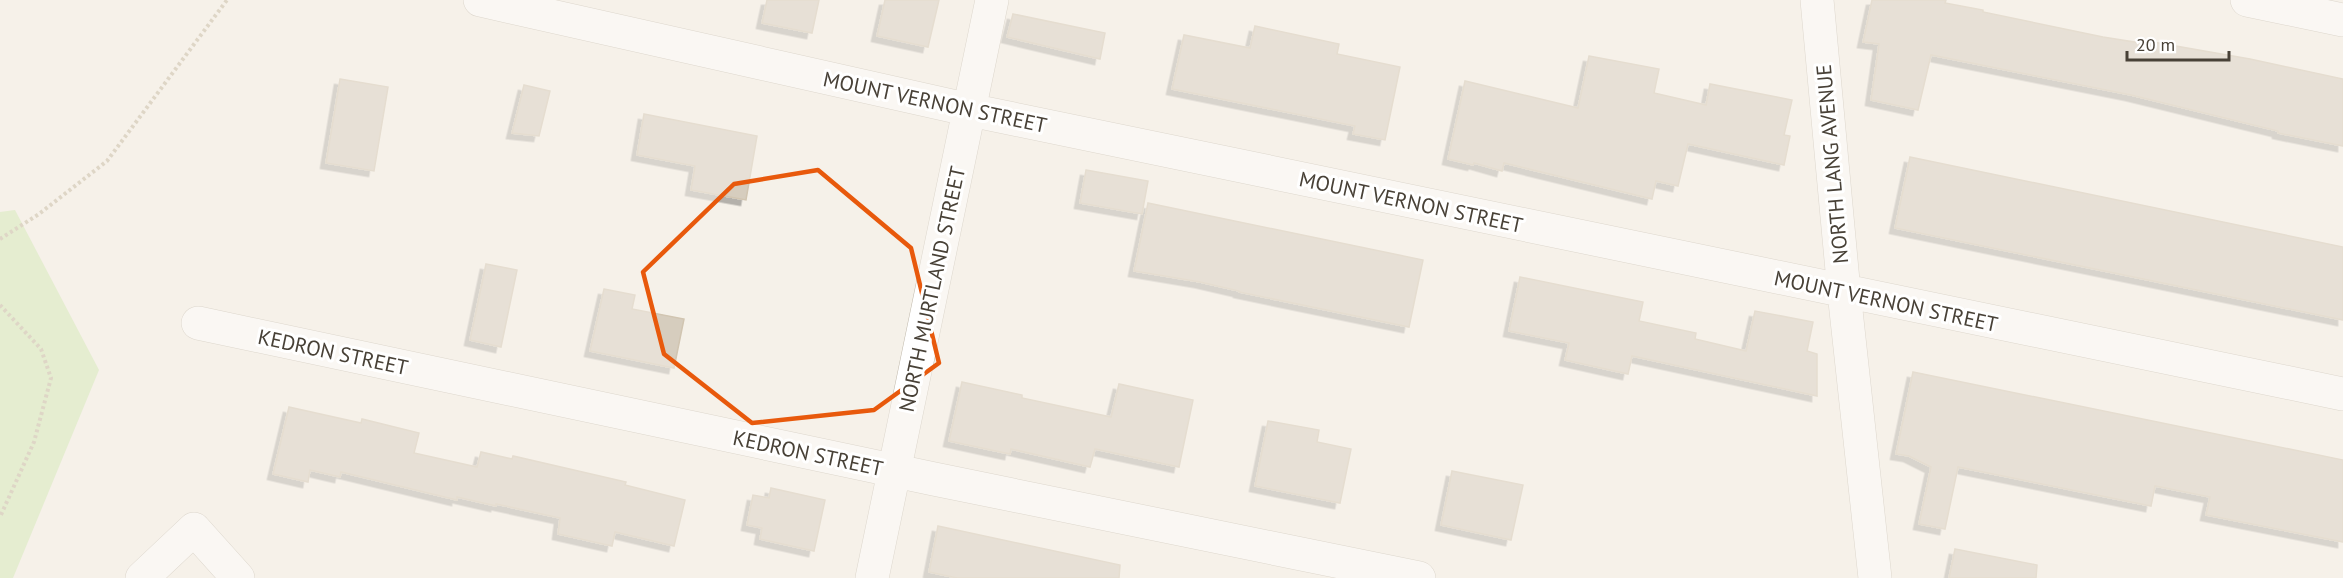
<svg xmlns="http://www.w3.org/2000/svg" width="2343" height="578" font-family="'PT Sans',sans-serif">
<style>
.green{fill:#d0e9b1}
.building{fill:#d6cdbe;stroke:#d1c5b1;stroke-width:1.5;filter:url(#shadow)}
.lines{fill:none;stroke-linecap:round;stroke-linejoin:round}
.minor-casing{stroke:#c0b9ab;stroke-width:34}
.path{stroke:#c2b59c;stroke-width:4;stroke-dasharray:3 3;stroke-linecap:butt}
.minor{stroke:#fff;stroke-width:33}
.marked{fill:none;stroke:#e8590c;stroke-width:4.5;stroke-linejoin:round}
.labels{text-anchor:middle;dominant-baseline:central;stroke-width:6;stroke-linejoin:round;paint-order:stroke}
.street-label{font-size:21px;fill:#484137;stroke:#fff}
</style>
<defs>
<filter id="shadow"><feDropShadow dx="-5.5" dy="5.5" stdDeviation="0" flood-color="#0004"/></filter>
</defs>
<rect width="100%" height="100%" fill="#f5f1e9"/>
<path class="green" d="M15,210L99,370L13,578H0V212Z"/>
<path class="building" d="M767,0H819L812,33L762,23Z
M885,0H939L928,47L877,36Z
M1872,0H1946L1945,3L1983,10V12L2103,37L2141,43V40L2250,59L2343,79V146L2278,133V131L2131,95L1931,55L1918,110L1871,100L1879,44L1863,42Z
M1013,14L1105,33L1100,59L1007,37Z
M1255,26L1339,44L1337,54L1400,67L1385,140L1353,134L1355,126L1172,89L1184,35L1250,48Z
M1589,56L1659,69L1654,93L1706,105L1710,84L1792,100L1784,135L1790,136L1784,165L1688,144L1678,186L1656,181L1652,199L1504,163L1502,171L1474,163L1473,165L1448,159L1465,81L1578,108Z
M340,79L388,87L374,171L326,163Z
M524,85L550,91L539,136L512,133Z
M644,114L757,136L746,200L691,190L695,166L637,155Z
M1910,157L2343,247V320L1895,228Z
M1086,170L1148,181L1142,214L1080,203Z
M1148,203L1423,260L1409,327L1239,292V291L1200,282L1134,271Z
M486,264L517,270L501,347L470,340Z
M1520,277L1643,302L1639,321L1696,333L1695,339L1746,351L1755,311L1813,322L1807,351L1817,354V396L1632,356L1628,374L1565,360L1569,343L1509,331Z
M604,289L635,295L632,309L684,319L674,368L590,351Z
M1913,372L2343,460V542L2206,515L2210,497L2155,486L2151,506L1958,467L1945,529L1919,524L1931,467L1909,456L1896,454Z
M962,382L1022,395V398L1111,417L1119,384L1193,400L1179,467L1095,449L1090,467L1011,449L1010,454L949,441Z
M289,407L361,423L362,419L419,433L414,453L477,467L481,452L512,459L513,456L626,482L625,485L685,500L674,546L615,532L612,546L558,534L560,518L496,504V506L457,497V500L341,472L340,477L310,470L308,482L273,474Z
M1268,421L1319,430L1317,442L1351,449L1340,503L1255,486Z
M1452,471L1523,485L1511,540L1441,525Z
M771,488L825,500L814,551L760,539L762,528L747,525L753,495L769,498Z
M938,526L1120,565L1119,578H957L929,572Z
M1955,549L2037,565L2036,578H1949Z"/>
<g class="lines">
<g class="minor-casing">
<path id="minor" d="M480,0L970,110L2343,394
M1817,0L1844,292L1875,578
M2247,0L2343,20
M198,323L934,479L1419,578
M142,578L194,529L238,578
M872,578L992,0"/>
</g>
<path class="path" d="M0,239L39,214L107,161L227,0
M0,305L41,349L51,378L34,442L0,517"/>
<use href="#minor" class="minor"/>
</g>
<path d="M0 0H2343V578H0ZM818,170L911,248L939,363L874,410L752,423L664,354L643,272L734,184Z" fill="#f5f1e9" fill-opacity=".55" fill-rule="evenodd"/>
<path class="marked" d="M818,170L911,248L939,363L874,410L752,423L664,354L643,272L734,184Z"/>
<g class="labels">
<g class="street-label">
<text transform="translate(935 102) rotate(12)">MOUNT VERNON STREET</text>
<text transform="translate(1832 164) rotate(-95)">NORTH LANG AVENUE</text>
<text transform="translate(1411 202) rotate(12)">MOUNT VERNON STREET</text>
<text transform="translate(932 289) rotate(-78)">NORTH MURTLAND STREET</text>
<text transform="translate(1886 301) rotate(12)">MOUNT VERNON STREET</text>
<text transform="translate(333 352) rotate(12)">KEDRON STREET</text>
<text transform="translate(808 453) rotate(12)">KEDRON STREET</text>
</g>
</g>
<path d="M2127 51v9h102v-9" fill="none" stroke="#484137" stroke-width="3"/>
<text x="2136" y="51" font-size="18" fill="#484137" stroke="#ffffff" stroke-width="4.5" paint-order="stroke">20 m</text>
</svg>
